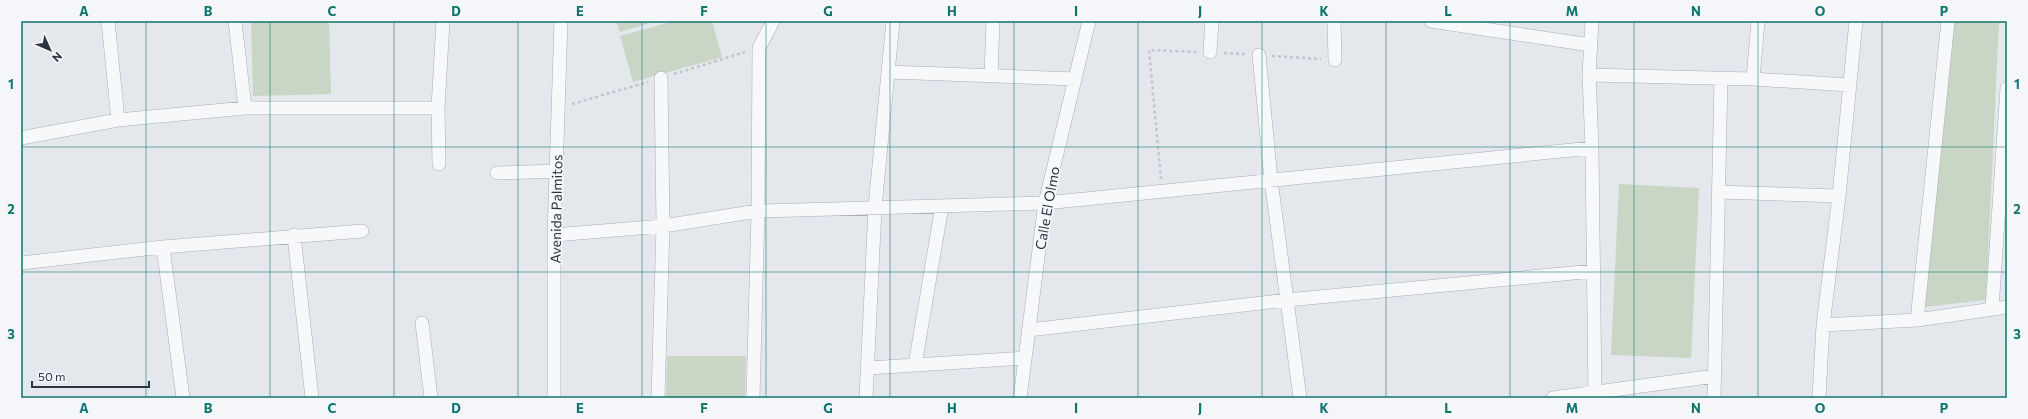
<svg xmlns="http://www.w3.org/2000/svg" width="2028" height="419" font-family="Commissioner,sans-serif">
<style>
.green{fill:#c9d6c5}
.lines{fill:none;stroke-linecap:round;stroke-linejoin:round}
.minor-casing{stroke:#a9aeb7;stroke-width:14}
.path{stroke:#c2c5cb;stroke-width:2.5;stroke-dasharray:3 3;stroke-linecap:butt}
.minor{stroke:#f7f8fa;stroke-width:13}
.grid{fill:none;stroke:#0f766e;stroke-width:1;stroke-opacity:0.55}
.labels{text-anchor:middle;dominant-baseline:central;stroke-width:3.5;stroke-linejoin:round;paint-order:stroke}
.street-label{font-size:14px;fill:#2b3445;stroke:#f4f6f9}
.neatline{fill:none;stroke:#0f766e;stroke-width:1.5}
.grid-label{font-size:13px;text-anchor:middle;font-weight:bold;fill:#0f766e}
</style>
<rect width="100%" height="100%" fill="#e4e7ec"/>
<path class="green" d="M251,21H329L331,94L253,96Z
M616,21H657L620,32Z
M674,21H712L722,57L633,82L620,36Z
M1954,21H1999L1986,300L1923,307Z
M1619,184L1699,188L1691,358L1611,355Z
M667,356H746L745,398H666Z"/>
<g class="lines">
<g class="minor-casing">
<path id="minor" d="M108,21L118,120
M235,21L245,108
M1334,21L1335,60
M1431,21L1590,45
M1592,21L1589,75L1592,148L1595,398
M1210,52L1212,21
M1259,55L1271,180L1300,398
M888,72L1075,79
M1589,75L1753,79L1850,85
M991,76L993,21
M1753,79L1758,21
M21,138L118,120L245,108H438
M439,164L438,108L443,21
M497,173L557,171
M1719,192L1839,196
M294,235L312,398
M554,235L663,226L758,211L1045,203L1592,148
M163,247L183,398
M21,263L163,247L362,231
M1992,309L2007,88
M1917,320L1948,21
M422,323L431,398
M1823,325L1917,320L2007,307
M1029,330L1287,300L1594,271
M915,365L942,206
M868,368L1025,358
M554,398V235L561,21
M658,398L663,226L661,78
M753,398L758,211L759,48L773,21
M866,398L875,207L893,21
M1020,398L1045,203L1089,21
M1553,398L1715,376
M1714,398L1721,79
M1819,398L1823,325L1839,196L1856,21"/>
</g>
<path class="path" d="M1224,53L1245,54
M1272,56L1321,59
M674,74L745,52
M572,104L648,82
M1161,179L1149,50L1197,52"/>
<use href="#minor" class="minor"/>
</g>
<path class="grid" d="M146,21V398M270,21V398M394,21V398M518,21V398M642,21V398M766,21V398M890,21V398M1014,21V398M1138,21V398M1262,21V398M1386,21V398M1510,21V398M1634,21V398M1758,21V398M1882,21V398M21,147H2007M21,272H2007"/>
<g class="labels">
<g class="street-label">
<text transform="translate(1047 208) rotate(-80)">Calle El Olmo</text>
<text transform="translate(556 209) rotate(-89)">Avenida Palmitos</text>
</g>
</g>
<rect width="2028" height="419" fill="none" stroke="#f4f6f9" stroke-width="44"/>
<g transform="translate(50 50) rotate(135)" stroke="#f4f6f9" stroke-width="3" paint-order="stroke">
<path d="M0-3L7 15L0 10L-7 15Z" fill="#2b3445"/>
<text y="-6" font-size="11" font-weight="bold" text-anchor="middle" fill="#2b3445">N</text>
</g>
<path d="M32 381v6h117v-6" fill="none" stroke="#2b3445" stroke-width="2"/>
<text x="38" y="381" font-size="12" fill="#2b3445" stroke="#f4f6f9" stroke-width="3" paint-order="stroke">50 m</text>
<rect x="22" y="22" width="1984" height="375" class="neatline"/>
<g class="grid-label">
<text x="84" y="16">A</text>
<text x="208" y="16">B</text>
<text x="332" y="16">C</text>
<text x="456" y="16">D</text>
<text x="580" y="16">E</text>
<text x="704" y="16">F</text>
<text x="828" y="16">G</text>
<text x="952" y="16">H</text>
<text x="1076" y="16">I</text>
<text x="1200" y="16">J</text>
<text x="1324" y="16">K</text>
<text x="1448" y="16">L</text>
<text x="1572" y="16">M</text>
<text x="1696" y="16">N</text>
<text x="1820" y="16">O</text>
<text x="1944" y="16">P</text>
<text x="11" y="89">1</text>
<text x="2017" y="89">1</text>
<text x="11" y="214">2</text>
<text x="2017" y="214">2</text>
<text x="11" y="339">3</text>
<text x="2017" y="339">3</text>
<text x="84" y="413">A</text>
<text x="208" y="413">B</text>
<text x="332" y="413">C</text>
<text x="456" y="413">D</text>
<text x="580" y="413">E</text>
<text x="704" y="413">F</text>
<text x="828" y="413">G</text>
<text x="952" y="413">H</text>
<text x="1076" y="413">I</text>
<text x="1200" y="413">J</text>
<text x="1324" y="413">K</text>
<text x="1448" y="413">L</text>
<text x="1572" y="413">M</text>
<text x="1696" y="413">N</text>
<text x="1820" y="413">O</text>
<text x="1944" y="413">P</text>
</g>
</svg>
